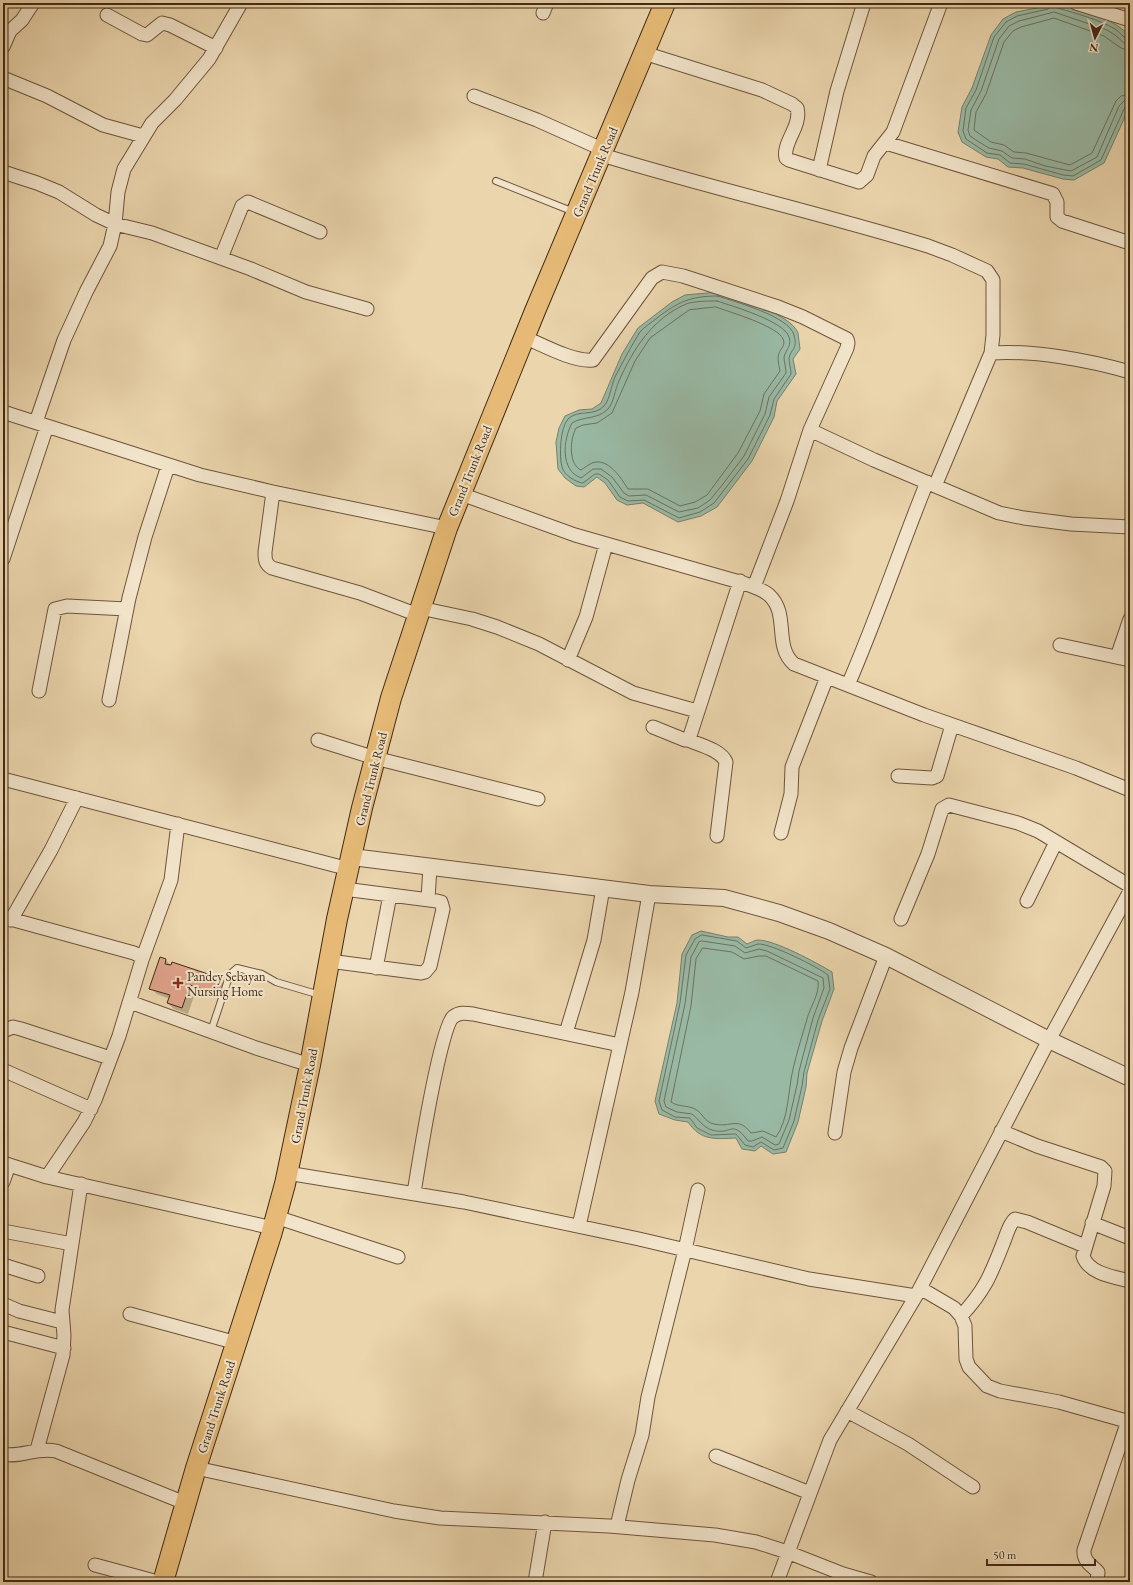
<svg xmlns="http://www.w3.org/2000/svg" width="1133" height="1585" font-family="'EB Garamond',serif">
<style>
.water{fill:#99b9a5;stroke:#76806c}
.shadow{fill:#0003}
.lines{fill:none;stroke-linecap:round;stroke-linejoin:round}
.shore{stroke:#6d725e;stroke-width:1}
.building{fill:#e0a38b;stroke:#412a16}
.service-casing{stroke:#6c553c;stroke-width:8}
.minor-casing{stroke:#6c553c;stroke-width:15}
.tertiary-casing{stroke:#6c553c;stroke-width:18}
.primary-casing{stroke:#412a16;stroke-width:22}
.service{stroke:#f2e4ca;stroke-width:6}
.minor{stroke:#f2e4ca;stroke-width:13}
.tertiary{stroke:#f2e4ca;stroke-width:16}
.primary{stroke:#e6ba76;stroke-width:20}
.poi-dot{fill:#8f2418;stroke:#f2e4ca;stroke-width:1.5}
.labels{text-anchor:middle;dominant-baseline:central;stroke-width:4;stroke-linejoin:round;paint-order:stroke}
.street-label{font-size:13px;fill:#412a16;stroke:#f2e4ca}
.poi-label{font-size:13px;fill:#412a16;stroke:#f2e4ca;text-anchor:start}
</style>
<rect width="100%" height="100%" fill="#ebd5ad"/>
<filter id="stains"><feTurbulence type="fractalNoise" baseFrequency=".005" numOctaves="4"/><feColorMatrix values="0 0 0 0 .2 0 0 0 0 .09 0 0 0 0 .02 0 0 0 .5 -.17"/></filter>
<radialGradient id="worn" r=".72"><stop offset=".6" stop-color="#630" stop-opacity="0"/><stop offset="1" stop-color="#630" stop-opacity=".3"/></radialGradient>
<path class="water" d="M1057,4C1078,9 1119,19 1130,38V106L1104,163L1074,180L1063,179L1023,168L1008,167L998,159L986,157L962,142L958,132L962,107L972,88L991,35L1003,19L1016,12Z
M718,292C736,298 791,314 798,333C799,338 799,344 800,349L793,359L796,374L777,401L774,417L752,461L717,507L701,516L678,522L643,503L627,505L617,500L605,483L597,477L584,487L576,486L565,478L558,469L556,442L559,428L565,416L579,410L592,409L601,403L622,354L638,328L672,302L685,295Z
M701,931L728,937H738L747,944C750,943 755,940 758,940C775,940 817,963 832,972L834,989L822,1021L807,1073L806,1087L798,1122L786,1152L773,1154L761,1146L755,1151L742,1149L736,1138C715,1139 701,1141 688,1122L675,1120L659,1114L655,1101L677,1003L682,954L692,935Z"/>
<path class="shadow" d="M166,960L171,966L219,979L225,985L221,998L196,990L188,1014L174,1009L168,1003L170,999L157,994L151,988Z"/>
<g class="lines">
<path class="shore" d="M1051,3L1048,9L1017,16L1006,22L994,37L976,90L966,108L963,131L966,139L987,153L1000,155L1010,163L1024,164L1063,175L1073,176L1101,160L1124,109L1126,106L1130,105
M1056,3L1058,8C1077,14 1098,19 1115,29C1120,32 1124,39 1130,40
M1130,45L1124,43L1115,35L1107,30L1054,12L1019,21L1009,26L999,39L981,91L971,110L968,130L970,136L979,142L989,148L1002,151L1012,158L1025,159L1045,166L1071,171L1097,157L1119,106L1124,101L1130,100
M1130,51L1121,48L1104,36L1054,18L1021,27L1013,31L1004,42L986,94L976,112L974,130L991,142L1004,145L1014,152L1026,153L1070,165L1092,153L1116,101L1121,96L1130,94
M718,296C735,302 789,316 794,335C798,350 791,348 789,358C789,363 791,369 791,374L774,399L770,415L748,459L714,503L700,512L679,518L644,500L628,501L620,497L608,480L599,474H595L583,483C575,482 564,475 562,467C559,456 560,428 568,419C578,409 594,417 604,406C610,399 611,386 615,377C623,362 631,346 640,332C644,327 651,323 657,318C678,302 690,296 718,296Z
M717,301C732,306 784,321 789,337C792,346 786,349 784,357C784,362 786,368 786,373L769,397L765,414L744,456L723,484L710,500L698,508L679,512L646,495L629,496L624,493L612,477L601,469H593L581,478C560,470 563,440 572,423C583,416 597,420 608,409C614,402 615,389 619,381C633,349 653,318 686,304C695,301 707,301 717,301Z
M716,307C729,312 778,326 783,339C786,345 781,348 779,353C777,359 779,365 780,371L764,394L760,411L738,453L707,495L695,502L680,506L648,489H628C621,478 608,457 592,463C588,465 584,468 581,470C568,464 570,439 576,428L583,425L597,423L612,413L635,361L650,338L689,310Z
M702,935L737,941L746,948C750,947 754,945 758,944C770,943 818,967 828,975L830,989L818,1020L804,1072L802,1086L794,1121L783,1148L774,1150L761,1142L753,1147L745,1145L736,1134L711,1135L697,1128L690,1118L675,1117L662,1110L659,1101L680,1003L686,955L695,939Z
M702,941L735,946L745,953L759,949L767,951L823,978L824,988L813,1018L799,1071L797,1085L789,1120L779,1144L775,1145L762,1137L752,1141H748C731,1118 732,1136 712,1130C702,1127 699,1119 692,1114L677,1112L666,1107L664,1101L685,1004L691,957L699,942Z
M703,948L732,952L744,959L759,956H766L818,981C820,994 810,1007 807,1019C802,1036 797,1052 793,1069C788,1090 789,1119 776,1137L763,1131L751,1133C738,1116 731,1128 714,1124C704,1122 703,1113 695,1109C687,1105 678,1107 671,1102L691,1006L696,959Z"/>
</g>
<path class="building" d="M160,957L166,959L165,964L171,965L172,962L220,978L215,993L190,985L182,1008L167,1003L170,995L149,989Z"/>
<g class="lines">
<g class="service-casing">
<path id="service" d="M496,181L574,212
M211,1031L230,974L237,968L262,974L276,982L320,995"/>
</g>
<g class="minor-casing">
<path id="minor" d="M1076,3L1130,20
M543,13L547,3
M107,15L142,34L147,35L162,23L170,25L216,48
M3,47L10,31L22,20L33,3
M644,53L762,90L792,104L797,108C802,126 782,143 786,158L789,160L859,182L867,175L874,156L893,132L941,3
M3,78L47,96L103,125L143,136
M474,96L537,120L604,150
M886,143L1053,194L1057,202V217L1062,221L1130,243
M602,155C710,188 820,213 928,246L952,255L987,271L993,280V335L991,353L935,486
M819,170L837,91L864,3
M3,172L37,183L59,192L96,215L115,224L152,233L251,269L306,292L367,309
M221,258L242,206L248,202L320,232
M524,337C543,345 573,362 593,360L652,278L662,272L683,276L778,307L803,317L847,339L848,343L847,348L810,430L787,501L754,587
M991,353C1034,350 1088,360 1130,372
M3,412L200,475L273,492L447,528
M36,422L64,340L86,292L110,246L115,224L118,192L124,169L152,123L175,100L209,59L241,3
M810,430L874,460L999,513L1024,518L1071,524L1130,527
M273,492L265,552C265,559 265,564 272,568L360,593L418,615
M461,494L575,535L743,583C752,586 762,589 769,595C790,614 773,646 794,664L924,715L1076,768L1130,790
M3,559L47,426
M420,608L472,619L497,627L539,644L633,693L697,711
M1060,645L1130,660
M1117,657L1130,619
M568,660L586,617L606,544
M848,685C877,618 900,549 927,482
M39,691L55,609L67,606L127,609
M109,700L129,598L145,537L168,466
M653,727L685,740L689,739L740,581
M318,740L375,758L538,799
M688,740C700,745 721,750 726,762L717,836
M898,776L932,778L937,776L952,725
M3,779L349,869
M781,833L791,794L792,767L827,677
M428,899L430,867
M1027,901L1056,842
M3,917L134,953L140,956L142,960L119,1036L95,1100L84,1122L47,1177
M901,919L928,854L942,809L949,805L1018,823L1038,831L1130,886
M11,920L51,850L77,798
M142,960L171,880L178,824
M329,961L421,973L425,972L430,966L443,909L441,902L437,901L344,889
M376,968L390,895
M130,1002L256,1048L310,1065
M3,1031L13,1027L21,1029L110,1058
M566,1033L594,940L603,888
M3,1070L91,1109
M1001,1131L1037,1146L1101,1167L1105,1171L1104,1186L1083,1256C1089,1274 1114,1277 1130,1281
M835,1133L844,1072L851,1048L886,956
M3,1163L47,1177L273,1228
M287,1173L464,1202L639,1239L809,1279L916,1296
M3,1182L9,1165
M414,1193C418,1168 440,1027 453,1017C459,1012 466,1013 473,1014L620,1045
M276,1217L398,1257
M1092,1223L1130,1238
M579,1226L632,992L649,894
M3,1231L72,1244
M3,1265L38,1276
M920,1288L954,1308L961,1316L965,1326L966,1359L969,1367L987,1386L1000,1391L1059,1402L1130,1422
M3,1304L19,1311L62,1322
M130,1314L237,1343
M961,1316C986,1289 991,1274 1004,1241C1007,1234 1009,1224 1015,1219L1027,1222L1085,1246
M3,1332L64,1348
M847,1411L908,1444L973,1487
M37,1450L63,1355L64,1335L62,1310L81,1184
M3,1454C20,1458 36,1447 56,1451L185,1503
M716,1456L810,1493
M196,1468L394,1511L440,1518L609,1526L715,1535L756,1542L787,1552L843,1574L871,1582
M617,1526L628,1480L642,1435L648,1397L685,1250L698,1190
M95,1565L158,1582
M535,1582L545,1522
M777,1582L830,1440L916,1296L1049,1040L1130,891
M1097,1582L1098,1572C1091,1565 1083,1561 1084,1550L1128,1421"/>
</g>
<g class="tertiary-casing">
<path id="tertiary" d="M352,857L649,894L724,898L779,913L829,931L886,956L1049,1040L1130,1078"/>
</g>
<g class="primary-casing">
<path id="primary" d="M163,1582L196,1468L271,1235L285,1184L310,1065L337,919L362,808L391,698L447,528L535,311L665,3"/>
</g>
<use href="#service" class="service"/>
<use href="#minor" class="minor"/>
<use href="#tertiary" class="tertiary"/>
<use href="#primary" class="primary"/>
</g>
<path class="poi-dot" d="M176 977h4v4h4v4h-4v4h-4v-4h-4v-4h4z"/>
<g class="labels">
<g class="street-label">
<text transform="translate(595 172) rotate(-67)">Grand Trunk Road</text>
<text transform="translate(470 471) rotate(-68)">Grand Trunk Road</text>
<text transform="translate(371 779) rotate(-76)">Grand Trunk Road</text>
<text transform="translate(304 1096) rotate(-79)">Grand Trunk Road</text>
<text transform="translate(216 1407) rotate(-72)">Grand Trunk Road</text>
</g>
<g class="poi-label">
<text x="187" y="976">Pandey Sebayan<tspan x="187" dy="15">Nursing Home</tspan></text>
</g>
</g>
<rect width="1133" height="1585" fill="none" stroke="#ebd5ad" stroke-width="16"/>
<rect x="4" y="4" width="1125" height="1577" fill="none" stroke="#412a16" stroke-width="2"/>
<rect x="8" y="8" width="1117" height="1569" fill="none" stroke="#412a16"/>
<g transform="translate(1095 38) rotate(186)" stroke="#f2e4ca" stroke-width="3" paint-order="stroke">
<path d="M0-3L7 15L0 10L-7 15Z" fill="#412a16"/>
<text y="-6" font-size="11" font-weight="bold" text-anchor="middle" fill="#412a16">N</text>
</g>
<path d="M987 1559v6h108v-6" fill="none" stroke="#412a16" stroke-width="2"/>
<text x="993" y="1559" font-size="12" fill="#412a16" stroke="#f2e4ca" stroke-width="3" paint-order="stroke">50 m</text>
<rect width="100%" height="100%" filter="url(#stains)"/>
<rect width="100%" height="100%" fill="url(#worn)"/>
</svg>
